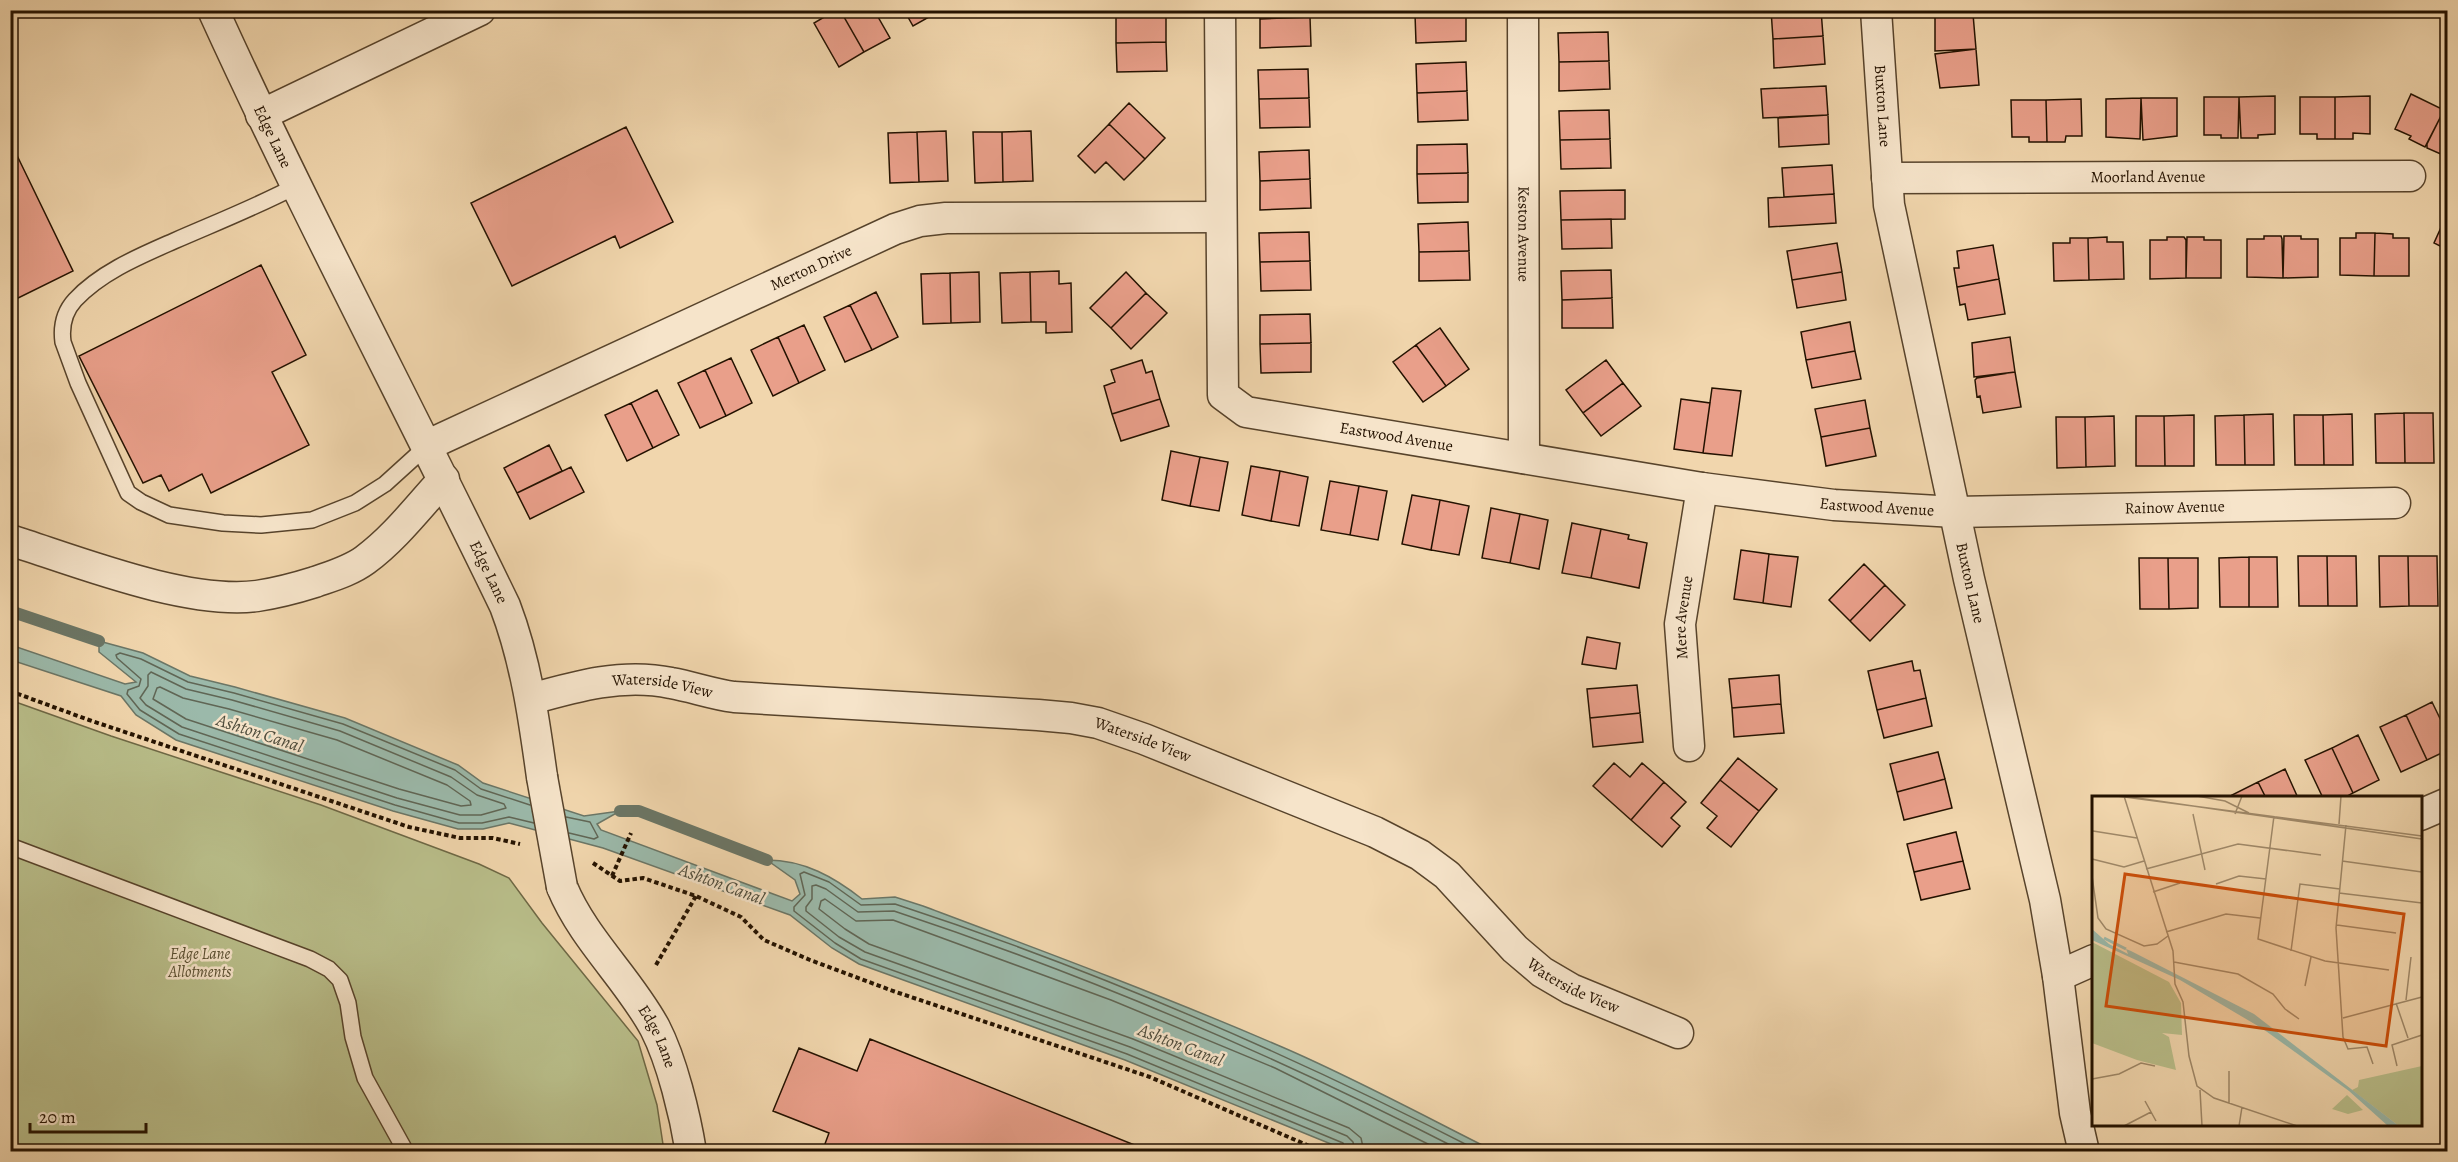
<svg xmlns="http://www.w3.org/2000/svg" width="2458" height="1162" font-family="Alegreya,serif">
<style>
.green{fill:#b9be8a;stroke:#6e6845;stroke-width:1.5}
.water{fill:#9bb9aa;stroke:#6b7666;stroke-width:1.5}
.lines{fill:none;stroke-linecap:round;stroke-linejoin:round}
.shore{stroke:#606655;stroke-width:1.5}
.stream{stroke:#6b7666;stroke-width:12}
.building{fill:#e99f8a;stroke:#241200;stroke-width:1.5}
.service-casing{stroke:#57432b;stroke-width:18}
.minor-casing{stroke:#57432b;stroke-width:33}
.path{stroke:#241200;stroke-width:4;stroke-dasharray:4.5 3;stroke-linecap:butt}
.service{stroke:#f6e4ca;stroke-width:15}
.minor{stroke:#f6e4ca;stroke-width:30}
.minor-bridge-casing{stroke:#57432b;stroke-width:33;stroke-linecap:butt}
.minor-bridge{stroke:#f6e4ca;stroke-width:30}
.labels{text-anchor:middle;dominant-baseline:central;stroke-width:5;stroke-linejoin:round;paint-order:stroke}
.street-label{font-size:16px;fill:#241200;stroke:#f6e4ca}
.park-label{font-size:16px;font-style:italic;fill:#584e30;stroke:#f6e4ca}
.water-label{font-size:18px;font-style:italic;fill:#4e4c3c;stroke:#f6e4ca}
.inset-river{fill:none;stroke:#9bb9aa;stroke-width:3}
.inset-road{fill:none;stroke:#9f8868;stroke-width:1.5}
.view{fill:#cb4e0a;fill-opacity:0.15;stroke:#cb4e0a;stroke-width:3}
.inset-edge{fill:none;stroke:#241200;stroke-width:3}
</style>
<rect width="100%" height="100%" fill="#f1d6ad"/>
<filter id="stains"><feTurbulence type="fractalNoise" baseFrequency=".00333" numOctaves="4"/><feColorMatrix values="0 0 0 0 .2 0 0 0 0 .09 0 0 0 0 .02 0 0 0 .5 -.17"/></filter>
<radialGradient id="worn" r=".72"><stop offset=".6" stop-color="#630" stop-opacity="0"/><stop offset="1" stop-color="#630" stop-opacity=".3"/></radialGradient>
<path class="green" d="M10,700L111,736L321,805L479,864L509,878L542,923L638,1041L657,1105L664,1151H11Z"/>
<path class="water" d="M99,641L143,653L190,676L235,687L345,718L458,765L483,783L584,816L620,811L597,824L601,830L792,901L800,894L795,880L767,860C804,860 834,877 862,899L895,897L923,906C1043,951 1164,996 1282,1047C1354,1078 1424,1116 1494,1151H1348L1125,1060L859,964L832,948L790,915L603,848L509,823L483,829H458L393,811L176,740L136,715L121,696L11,660V645L125,684L136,682L99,652Z"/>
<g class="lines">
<path class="shore" d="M151,672L186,689L232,700L340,731L451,777L477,795L504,804L506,808L481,815H460L397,798L182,727L146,705L140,698L148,686V675Z
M160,687L183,698L229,709L337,740L447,785L470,801L471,805L461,806L399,789L186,719L153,699L157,688Z
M530,805L481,789L455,770L343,724L234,693L188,682L141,659L120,653L116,655L117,658L141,679L139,686L128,690L127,694L140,710L179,734L395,805L459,823H482L509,817L534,823
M566,817L590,822L598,837L594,839L569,833
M1347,1152L1343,1143L1127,1054L861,959L835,943L794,911V907L805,895L800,874L804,872L829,882L861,905L895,904C1097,970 1292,1055 1481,1152
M1355,1152L1353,1142L1347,1136L1130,1047L865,952L839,937L806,911V907L812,899V886L816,885L826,889L858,912L894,911C1090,976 1281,1058 1464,1152
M1364,1152L1361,1138L1349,1128L1133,1039L869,944L845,929L819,909L821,901L825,899L856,921L893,920L1111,1000L1275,1068L1444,1152"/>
<path class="stream" d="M10,611L99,641
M620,811H639L767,860"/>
</g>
<path class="building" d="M836,10H840L864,52L839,67L814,23Z
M840,10H874L890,38L864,52Z
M904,10H937L938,12L913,26Z
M1259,10H1310V17L1260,19Z
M1415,10H1465L1466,12L1415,14Z
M1771,10H1821L1823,36L1773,39Z
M1466,12V41L1416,43L1415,14Z
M1166,13V42L1116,43V14Z
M1973,14L1976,49L1935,51V17Z
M1310,17L1311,46L1260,48V19Z
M1608,32L1609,61L1559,62L1558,33Z
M1823,36L1825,64L1774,68L1773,39Z
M1166,42L1167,71L1117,72L1116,43Z
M1976,49L1979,85L1940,88L1935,54Z
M1609,61L1610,89L1559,91V62Z
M1466,62L1467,91L1417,93L1416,64Z
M1308,69L1309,98L1259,99L1258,70Z
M1826,86L1828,115L1763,118L1761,89Z
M1467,91L1468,120L1418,122L1417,93Z
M2411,94L2444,110L2425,147L2409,139L2411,136L2395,129Z
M2275,96V134L2258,135V138H2241L2239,97Z
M2370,96V134L2353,133V139H2335V97Z
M2204,97H2239L2238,138H2221V135H2204Z
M2300,97H2335V139H2317V134H2300Z
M1309,98L1310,127L1260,128L1259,99Z
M2141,98L2140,139L2106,137V99Z
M2141,98H2177V136L2143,140Z
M2081,99L2082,136H2066L2065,142H2047L2046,100Z
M2011,100H2046L2047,142H2029V137H2012Z
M1129,103L1165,138L1145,159L1109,124Z
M1609,110L1610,139L1560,140L1559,111Z
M2444,110L2448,111V154L2444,152L2443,155L2427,148V144Z
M1828,115L1829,144L1779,147L1778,118Z
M1109,124L1145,159L1124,180L1106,162L1095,173L1078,156Z
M626,127L673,222L620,248L615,236L512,286L471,203Z
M946,131L948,181L919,182L917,132Z
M1031,131L1033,181L1003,182L1002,132Z
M917,132L919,182L890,183L888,133Z
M973,132H1002L1003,182L975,183Z
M1610,139L1611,168L1561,169L1560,140Z
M10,141L73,271L10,302Z
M1467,144L1468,173L1417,174V145Z
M1309,150L1310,179L1260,181L1259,152Z
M1832,165L1834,194L1784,197L1782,168Z
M1468,173V202L1418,203L1417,174Z
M1310,179L1311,208L1260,210V181Z
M1625,190V219L1561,220L1560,191Z
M1834,194L1836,223L1769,227L1768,198Z
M2448,212V250L2434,243Z
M1611,219L1612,248L1562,249L1561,220Z
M1468,222L1469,251L1419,252L1418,224Z
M1309,232L1310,261L1260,262L1259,233Z
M2356,233H2375L2374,276L2340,275V238H2356Z
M2375,233L2393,234V238H2409V276H2374Z
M2264,236H2281L2282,239L2283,278L2247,277V239H2264Z
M2284,236H2301V239H2318V277L2283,278Z
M2107,237V242H2123L2124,279L2089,280L2088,238Z
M2167,237H2184L2186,240V278L2150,279V240H2167Z
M2187,237H2204V240H2221V278H2186Z
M2070,238H2088L2089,280L2054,281L2053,243H2070Z
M1837,243L1842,272L1792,280L1787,251Z
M1993,245L1999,279L1957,287L1954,268H1959L1957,251Z
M1469,251L1470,280L1419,281V252Z
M1310,261L1311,290L1261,291L1260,262Z
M261,265L306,355L272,372L309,445L211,493L202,474L169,491L161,475L143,483L79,356Z
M1611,270L1612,298L1562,300L1561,271Z
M1059,271V284L1071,283L1072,332L1046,333V322H1031L1030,272Z
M979,272L980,322L951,323L950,273Z
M1030,272L1031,322L1002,323L1000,273Z
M1126,272L1146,293L1111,328L1090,308Z
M1842,272L1846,300L1797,308L1792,280Z
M950,273L951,323L923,324L921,274Z
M1999,279L2005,314L1968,320L1965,304L1960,305L1957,287Z
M876,292L898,337L872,350L850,305Z
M1146,293L1167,313L1131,349L1111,328Z
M1612,298L1613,328H1562V300Z
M850,305L872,350L845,362L824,317Z
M1310,314L1311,343L1260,344V315Z
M1850,322L1855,351L1806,360L1801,332Z
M804,325L825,370L799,383L778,337Z
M1440,328L1469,369L1446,386L1416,345Z
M778,337L799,383L773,396L751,350Z
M2010,337L2015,372L1974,377L1972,343Z
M1311,343V372L1261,373L1260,344Z
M1416,345L1446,386L1423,402L1393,362Z
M1855,351L1861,379L1812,388L1806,360Z
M731,358L752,403L726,416L705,370Z
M1142,360L1146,373L1152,371L1160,399L1112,414L1104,386L1115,382L1111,370Z
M1606,360L1623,383L1583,413L1566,390Z
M705,370L726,416L700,428L678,383Z
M2015,372L2021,407L1983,413L1980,396L1977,397L1975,380L1977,378Z
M1623,383L1641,406L1601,436L1583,413Z
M1712,388L1741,391L1732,456L1703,453Z
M657,390L679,435L653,448L631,403Z
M1160,399L1169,426L1121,441L1112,414Z
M1681,399L1710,403L1703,453L1674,449Z
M1865,400L1870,428L1821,437L1815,409Z
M631,403L653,448L627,461L605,415Z
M2404,413H2433L2434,463H2405Z
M2404,413L2405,463H2376L2375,414Z
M2273,414L2274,465H2245L2244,415Z
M2352,414L2353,465H2324L2323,415Z
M2194,415V466H2165L2164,416Z
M2244,415L2245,465H2216L2215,416Z
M2294,415H2323L2324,465H2295Z
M2114,416L2115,466L2086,467L2085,417Z
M2136,416H2164L2165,466H2136Z
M2056,417H2085L2086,467L2057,468Z
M1870,428L1876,456L1826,466L1821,437Z
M549,445L562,471L517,493L504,468Z
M1171,451L1200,457L1190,506L1162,500Z
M1200,457L1228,462L1219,511L1190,506Z
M1251,466L1280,471L1271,521L1242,515Z
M571,467L584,492L530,519L517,493Z
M1280,471L1308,477L1299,526L1271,521Z
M1330,481L1359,486L1350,535L1321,530Z
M2444,481H2448V510H2445Z
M1359,486L1387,491L1378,540L1350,535Z
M1412,495L1440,500L1431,550L1402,544Z
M1440,500L1469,506L1459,555L1431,550Z
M1491,508L1520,514L1510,563L1482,558Z
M2445,510H2448V539H2445Z
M1520,514L1548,520L1539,569L1510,563Z
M1572,523L1601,529L1591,578L1562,573Z
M1601,529L1629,535L1628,539L1647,543L1639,588L1591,578Z
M1741,550L1769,554L1763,603L1734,599Z
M1769,554L1798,557L1791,607L1763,603Z
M2298,556H2327L2328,606H2299Z
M2327,556H2356L2357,606H2328Z
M2379,556H2408L2409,606L2380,607Z
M2408,556H2437L2438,606H2409Z
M2249,557H2277L2278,607H2249Z
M2249,557V607H2220L2219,558Z
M2139,558H2168L2169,609H2140Z
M2168,558H2198V608L2169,609Z
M1864,564L1885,585L1850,621L1829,600Z
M1885,585L1905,605L1870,641L1850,621Z
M1587,637L1620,643L1616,669L1582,664Z
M1912,661L1914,671L1920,670L1926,698L1877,710L1868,671Z
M1779,675L1781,704L1732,708L1729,679Z
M1637,685L1640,713L1590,718L1587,689Z
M1926,698L1932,726L1884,738L1877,710Z
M2432,702L2448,735V750L2427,760L2406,715Z
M1781,704L1784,733L1734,737L1732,708Z
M1640,713L1643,742L1593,747L1590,718Z
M2406,715L2427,760L2401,772L2380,727Z
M2358,735L2379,780L2353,793L2332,748Z
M2332,748L2353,793L2344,798H2323L2305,760Z
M1938,752L1945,779L1897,792L1890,764Z
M1738,758L1777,789L1759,811L1720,780Z
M1614,763L1630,777L1642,763L1664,782L1631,820L1593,786Z
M2285,769L2298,798H2266L2258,782Z
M1945,779L1952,808L1904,820L1897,792Z
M1720,780L1759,811L1731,847L1707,828L1717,816L1701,803Z
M1664,782L1686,802L1671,818L1680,826L1662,847L1631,820Z
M2258,782L2266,798H2234L2232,795Z
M1956,832L1963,861L1914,872L1907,844Z
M1963,861L1970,889L1921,900L1914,872Z
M870,1039L1152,1152H822L829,1133L773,1111L799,1048L857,1071Z"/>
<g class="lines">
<g class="service-casing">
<path id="service" d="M296,186C256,207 215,223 174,241C140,256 101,272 75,300C64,312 61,327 63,342L78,383L128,493L141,502L169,515L223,523L261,525L312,520L355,503L385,484L428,445
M10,846L310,959L329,969L340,980L348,1003L353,1037L365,1078L406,1152"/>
</g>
<g class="minor-casing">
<g id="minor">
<path id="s1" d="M213,10C305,212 409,407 505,606C526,661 534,719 542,777"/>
<path id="s2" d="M1220,10L1223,395L1246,412L1702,488L1834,505L1955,512L2395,503"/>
<path id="s3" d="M1523,10L1524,458"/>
<path id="s4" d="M1876,10L1889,205L1969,579L2045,900L2058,976L2075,1113L2084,1152"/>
<path d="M261,115L480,10"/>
<path id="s5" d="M1887,178L2410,176"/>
<path id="s6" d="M428,445L895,229L920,221L946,218L1221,217"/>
<path d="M10,540C79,562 187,605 257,596C277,593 296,588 315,582C332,576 350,571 365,560C395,538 419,506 444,479"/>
<path id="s7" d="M531,699C577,686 623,673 671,683C693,687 712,694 734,697L1038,715L1071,718L1098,723L1144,739L1375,832L1420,855L1447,875L1515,949L1542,972L1571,989L1678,1033"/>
<path id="s8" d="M1689,746L1680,624L1702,488"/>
<path d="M2420,815L2448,803"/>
<path id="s9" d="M562,887C584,940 628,978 655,1028C672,1061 685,1115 691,1152"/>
<path d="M2058,976L2094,960"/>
</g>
</g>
<path class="path" d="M10,691L89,720L409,827L460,838H493L520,844
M593,863L620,881L643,878L696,896L741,917L764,940L810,960L893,991L1150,1077L1323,1152
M612,876L631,833
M656,965L696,896"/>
<use href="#service" class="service"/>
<use href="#minor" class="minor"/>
<g class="minor-bridge-casing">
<path id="minor-bridge" d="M542,777L562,887"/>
</g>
<use href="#minor-bridge" class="minor-bridge"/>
</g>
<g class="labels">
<g class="street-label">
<text stroke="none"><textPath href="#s4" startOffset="96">Buxton Lane</textPath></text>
<text stroke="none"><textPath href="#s1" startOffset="140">Edge Lane</textPath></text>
<text stroke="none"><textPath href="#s5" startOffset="261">Moorland Avenue</textPath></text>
<text stroke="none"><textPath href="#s3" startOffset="224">Keston Avenue</textPath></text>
<text stroke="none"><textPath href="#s6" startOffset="422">Merton Drive</textPath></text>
<text stroke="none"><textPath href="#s2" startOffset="566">Eastwood Avenue</textPath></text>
<text stroke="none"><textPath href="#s2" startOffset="1052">Eastwood Avenue</textPath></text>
<text stroke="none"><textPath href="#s2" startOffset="1350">Rainow Avenue</textPath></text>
<text stroke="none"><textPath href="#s1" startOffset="626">Edge Lane</textPath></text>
<text stroke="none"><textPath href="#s4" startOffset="582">Buxton Lane</textPath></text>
<text stroke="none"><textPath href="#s8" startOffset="129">Mere Avenue</textPath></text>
<text stroke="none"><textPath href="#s7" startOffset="134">Waterside View</textPath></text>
<text stroke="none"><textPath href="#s7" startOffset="620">Waterside View</textPath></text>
<text stroke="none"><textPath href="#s7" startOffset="1124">Waterside View</textPath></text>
<text stroke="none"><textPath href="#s9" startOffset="178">Edge Lane</textPath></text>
</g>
<g class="park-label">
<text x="200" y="954">Edge Lane<tspan x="200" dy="18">Allotments</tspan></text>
</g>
<g class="water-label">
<text transform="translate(260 733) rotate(18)">Ashton Canal</text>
<text transform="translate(722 884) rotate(20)">Ashton Canal</text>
<text transform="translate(1181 1045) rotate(21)">Ashton Canal</text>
</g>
</g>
<g transform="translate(2092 796)">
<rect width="330" height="330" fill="#f1d6ad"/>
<path d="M0,146L77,186L89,207L90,239L70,237L77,241L84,274L45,264L0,247ZM330,270V330H307L260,294L266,291L267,284ZM255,299L271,314L256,318L240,313Z" fill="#b9be8a"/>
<path d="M0,133L17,148L36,158L34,153L39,155L162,218L307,330H296L257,295L171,233L88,184L0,144Z" fill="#9bb9aa"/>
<path class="inset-river" d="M12,142L34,153"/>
<path class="inset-road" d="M25,0L330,40M32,0L81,155L83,188L91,206L97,260L105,290L122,302L205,330M32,0L330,43M105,0L133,5L157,17M101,18L113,74M143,18L150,0M182,20L166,143L233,165L297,174M247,28L249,0M254,29L244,132L251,241L256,253L275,251L281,268M1,35L45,42M0,63L32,71L52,65M250,65L330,76M54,73L146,48L229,59M0,80L6,122L14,133L52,150L65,148L76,140M124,88L147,80L174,83M61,96L88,87M247,97L330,107M245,129L304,137M74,136L134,118L168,122M199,155L208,88L248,93M82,166L146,178L181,198L193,213L207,223M213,190L219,161M314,204L319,161M304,207L316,242M251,222L330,201M305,270L300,249L330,239M0,283L27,278L49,267L63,270M108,294L110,330M53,305L64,325M137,307V275M32,330L59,316M147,330L150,311"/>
<path class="view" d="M33,78L312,118L294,250L14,210Z"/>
<rect width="330" height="330" class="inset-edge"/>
</g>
<rect width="2458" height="1162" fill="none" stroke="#f1d6ad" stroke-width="36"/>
<rect x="12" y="12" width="2434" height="1138" fill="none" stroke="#241200" stroke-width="3"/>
<rect x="18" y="18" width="2422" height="1126" fill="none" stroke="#241200" stroke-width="1.5"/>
<path d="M30 1123v9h116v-9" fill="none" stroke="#241200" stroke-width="3"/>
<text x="39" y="1123" font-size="18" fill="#241200" stroke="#f6e4ca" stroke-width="4.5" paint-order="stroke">20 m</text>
<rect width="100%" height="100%" filter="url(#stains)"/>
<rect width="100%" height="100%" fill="url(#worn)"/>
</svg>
